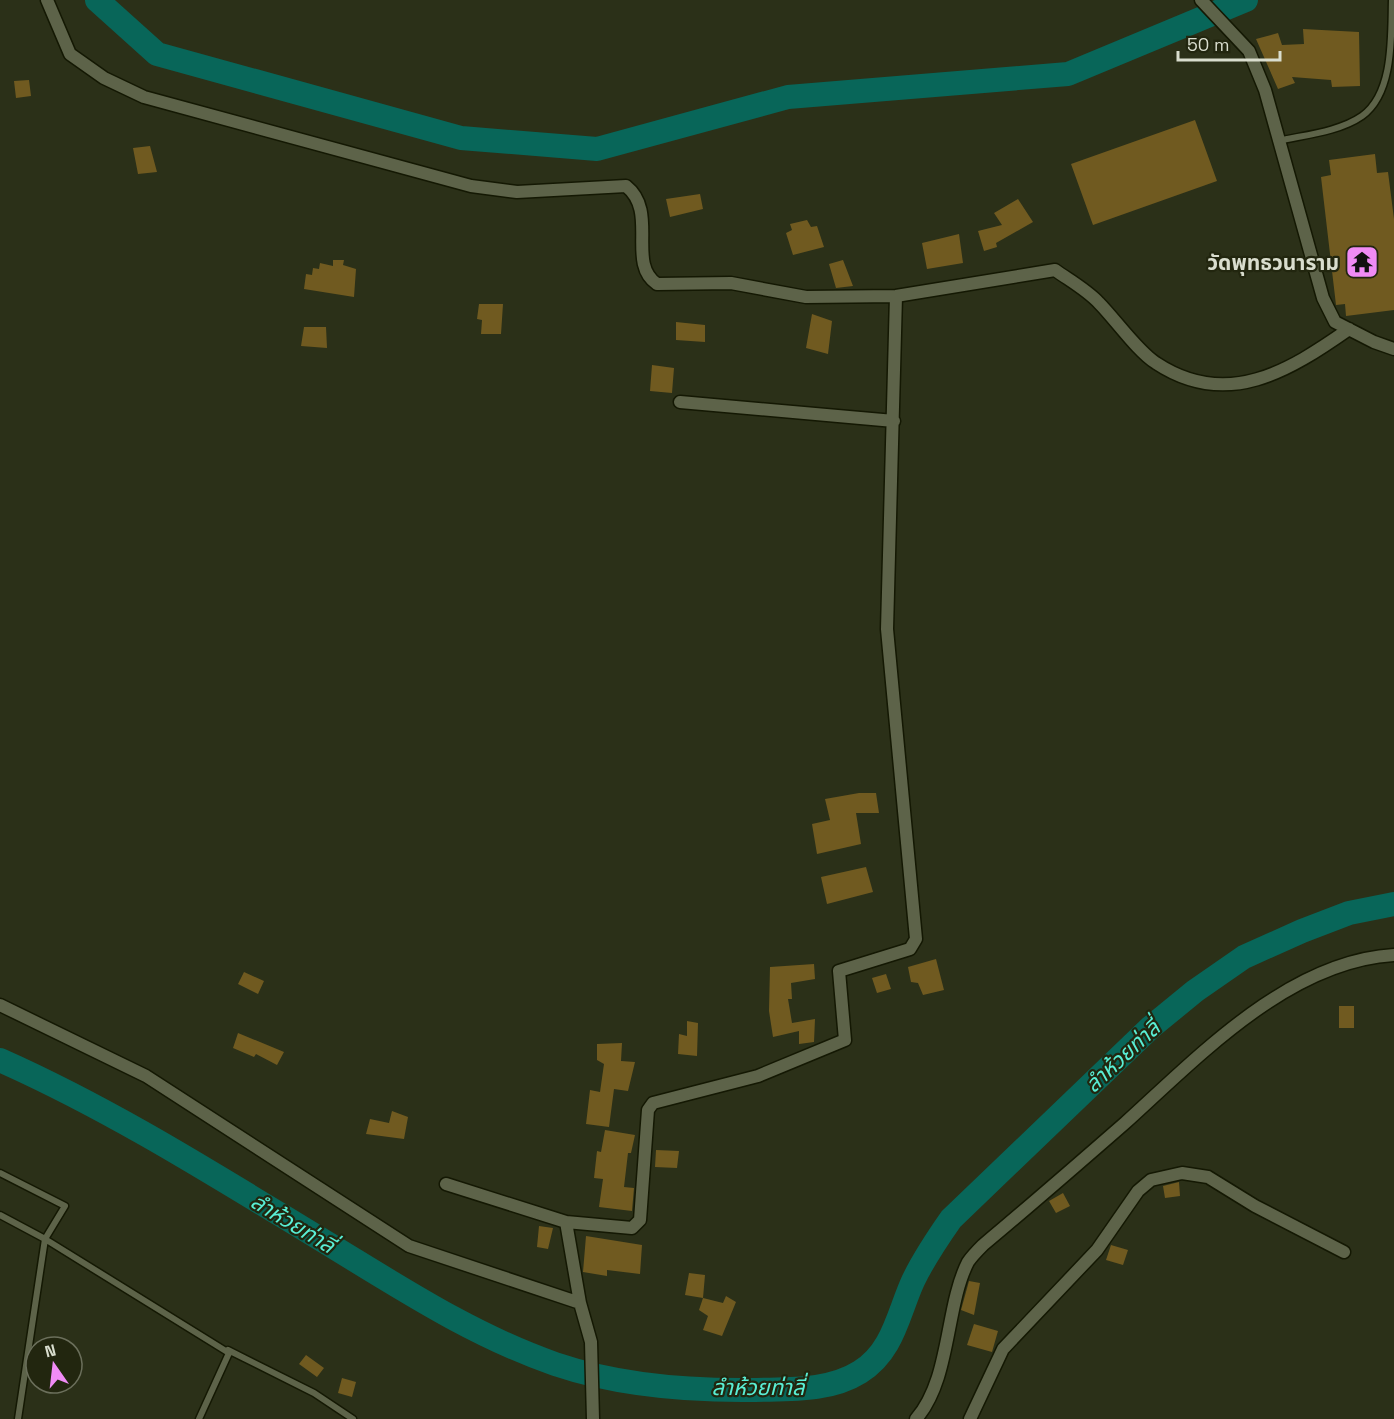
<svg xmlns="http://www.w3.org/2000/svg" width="1394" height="1419" font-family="'Space Grotesk','Noto Sans Thai',sans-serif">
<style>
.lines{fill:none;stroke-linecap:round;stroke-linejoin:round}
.river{stroke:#086659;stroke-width:24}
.building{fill:#705a20}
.lane-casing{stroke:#141803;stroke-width:9}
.street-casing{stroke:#141803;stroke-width:15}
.lane{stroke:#5d6349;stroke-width:6}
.street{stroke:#5d6349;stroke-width:12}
.labels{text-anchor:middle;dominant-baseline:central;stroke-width:4.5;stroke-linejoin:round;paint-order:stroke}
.poi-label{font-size:21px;font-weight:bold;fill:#d9ddce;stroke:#22260f;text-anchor:end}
.water-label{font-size:22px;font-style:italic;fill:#59eed5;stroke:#22260f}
</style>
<rect width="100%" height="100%" fill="#2b3018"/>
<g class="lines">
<path class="river" d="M97,0L157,54L461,138L597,149L788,97L1068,74L1246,0
M0,1060C117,1112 226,1182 335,1248C407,1292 475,1336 555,1364C617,1385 690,1391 756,1390C791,1389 830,1391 860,1372C893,1352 898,1314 913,1281C924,1258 937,1239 951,1219L1151,1027L1195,991L1244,957L1302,931L1349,913L1394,904"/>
</g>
<path class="building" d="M1303,29L1359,32L1360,86L1332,87L1331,80L1292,77L1295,83L1278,89L1256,39L1278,33L1282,45L1304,44Z
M29,80L31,96L16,98L14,81Z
M1195,120L1217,181L1093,225L1071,164Z
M150,146L157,172L138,174L133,148Z
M1375,154L1377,173L1388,172L1394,219V310L1346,316L1345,304L1336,305L1321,177L1331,175L1329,160Z
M700,194L703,209L670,217L666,199Z
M1018,199L1033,222L996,243L997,247L984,251L978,231L1002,225L994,213Z
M807,220L811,227L817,226L824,247L793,255L786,233L792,230L790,224Z
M959,234L963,263L927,269L922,243Z
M333,260H344L343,265L356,269L354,297L304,289L306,274L312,275L313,268L319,269L320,263L333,266Z
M843,260L853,286L836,288L829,264Z
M479,304H503L501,334H481L482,320L477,319Z
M812,314L832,321L828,354L806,348Z
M676,322L705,325V342L676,340Z
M304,327H326L327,348L301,346Z
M652,365L674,368L672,393L650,391Z
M859,793H876L879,813H856L861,844L817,854L812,824L830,820L825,799Z
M866,867L873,892L827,904L821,877Z
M936,959L944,990L923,995L918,983L911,982L908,967Z
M814,964L815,979L791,983L792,999H788L792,1023L815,1019L814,1042L799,1044V1031L773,1037L769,1011L770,967Z
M244,972L264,981L258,994L238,984Z
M886,974L891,989L877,993L872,978Z
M1339,1006H1354V1028H1339Z
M687,1021L698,1023L697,1056L678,1054L679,1034L687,1036Z
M238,1033L284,1052L277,1065L256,1054L254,1057L233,1048Z
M622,1043L621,1061L635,1062L628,1091L614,1089L609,1127L586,1124L590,1090L600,1092L604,1064L597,1060V1044Z
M392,1111L408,1117L404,1139L366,1134L370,1119L389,1123Z
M605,1130L635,1135L631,1153H628L624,1187L634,1188L632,1211L599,1207L603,1179L594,1178L597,1151L601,1152Z
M656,1150L679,1151L677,1168L655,1167Z
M1179,1182L1180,1196L1165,1198L1163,1186Z
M1063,1193L1070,1206L1056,1213L1049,1201Z
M539,1226L553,1228L548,1249L537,1247Z
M586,1236L642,1245L640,1274L607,1270V1276L583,1272Z
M1111,1245L1128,1250L1123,1265L1106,1260Z
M689,1273L705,1275L703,1298L685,1295Z
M969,1281L980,1283L974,1315L961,1310Z
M726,1296L736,1302L722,1336L703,1330L708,1316L699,1310L703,1298L723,1303Z
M974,1324L998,1331L992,1352L967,1345Z
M306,1355L324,1368L317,1377L299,1364Z
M342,1378L356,1382L352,1397L338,1393Z"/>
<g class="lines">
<g class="lane-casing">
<path id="lane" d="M1278,141C1304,135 1339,132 1362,116C1394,93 1391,36 1392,0
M0,1173L65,1206L45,1239L18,1419
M0,1215L45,1239L229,1353L199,1419
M228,1350L314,1393L353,1419"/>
</g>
<g class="street-casing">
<path id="street" d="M47,0L70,54L104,78L144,97L471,186L517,192L626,186C659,212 626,263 657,284L731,283L806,297L896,296L1055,270C1069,280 1087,290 1099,303C1115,319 1138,352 1156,363C1227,410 1289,371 1349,329
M1201,0L1249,51L1265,90L1323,298L1335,322L1374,342L1394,349
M680,402L894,421
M0,1005L146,1076L409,1246L580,1303L591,1342L593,1419
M446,1184L566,1222L632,1228L640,1220L648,1110L653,1103L758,1076L845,1040L839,971L910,949L916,939L887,629L896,296
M566,1222L580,1303
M916,1419C951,1379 945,1307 968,1262C972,1256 978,1250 983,1245C1031,1205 1078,1164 1125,1123C1199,1056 1289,961 1394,955
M970,1419L1003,1349L1097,1250L1138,1191L1151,1180L1182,1173L1208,1177L1255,1206L1344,1252"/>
</g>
<use href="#lane" class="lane"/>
<use href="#street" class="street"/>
</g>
<defs>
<g id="temple-square" transform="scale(1.725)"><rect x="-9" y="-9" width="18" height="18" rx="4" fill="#f08bf5" stroke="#22260f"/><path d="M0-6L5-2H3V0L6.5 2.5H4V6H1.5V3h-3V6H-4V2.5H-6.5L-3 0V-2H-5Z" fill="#111"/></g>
</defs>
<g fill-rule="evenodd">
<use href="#temple-square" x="1362" y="262"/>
</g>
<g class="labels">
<g class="poi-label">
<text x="1339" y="262">วัดพุทธวนาราม</text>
</g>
<g class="water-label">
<text transform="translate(1122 1056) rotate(-43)">ลำห้วยท่าลี่</text>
<text transform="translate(293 1223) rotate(31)">ลำห้วยท่าลี่</text>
<text x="758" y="1387">ลำห้วยท่าลี่</text>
</g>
</g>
<g transform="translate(54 1365) rotate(346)"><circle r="28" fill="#22260f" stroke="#6b6f5b" stroke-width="1.5"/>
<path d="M0-4.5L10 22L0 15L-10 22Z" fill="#f08bf5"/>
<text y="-9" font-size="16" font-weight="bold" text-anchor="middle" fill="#d9ddce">N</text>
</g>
<path d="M1178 51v9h102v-9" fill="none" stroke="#d9ddce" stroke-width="3"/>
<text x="1187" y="51" font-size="18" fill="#d9ddce" stroke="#22260f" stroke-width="4.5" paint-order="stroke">50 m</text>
</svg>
